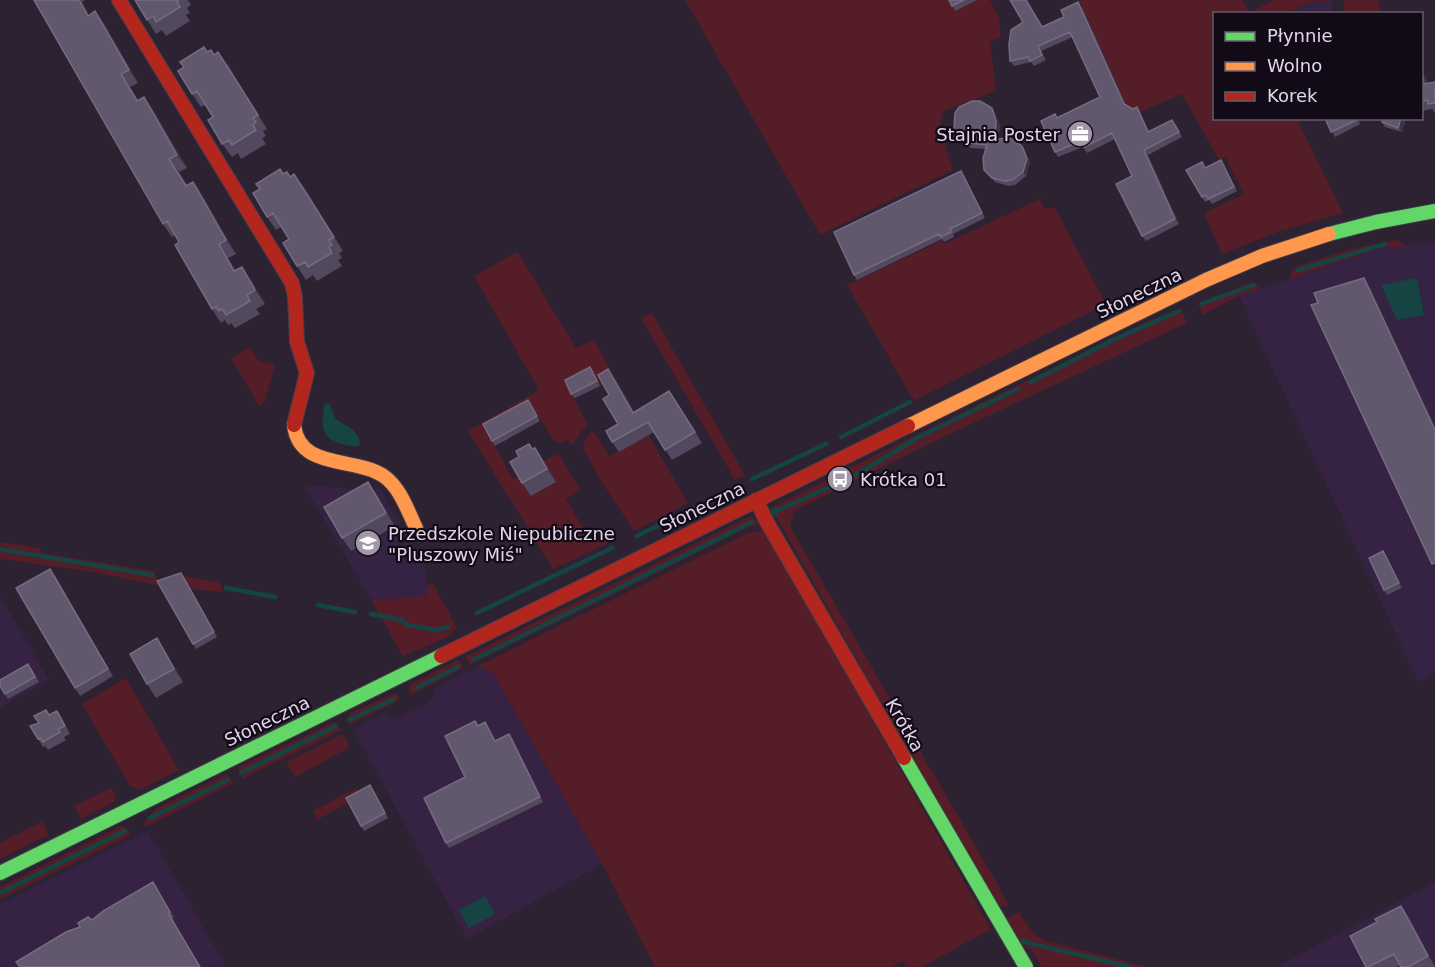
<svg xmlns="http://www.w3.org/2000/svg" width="1435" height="967" font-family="'DejaVu Sans',sans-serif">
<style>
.built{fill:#362242}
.green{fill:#541d28}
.water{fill:#164443}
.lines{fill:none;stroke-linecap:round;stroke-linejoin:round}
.stream{stroke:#164443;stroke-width:4.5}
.fast-casing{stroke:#443d4a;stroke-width:16}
.slow-casing{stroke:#443d4a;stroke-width:16}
.jam-casing{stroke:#443d4a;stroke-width:16}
.fast{stroke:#63d668;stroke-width:14}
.slow{stroke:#ff974d;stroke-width:14}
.jam{stroke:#b3261e;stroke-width:14}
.wall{fill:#52495e}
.shaded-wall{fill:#3c3346}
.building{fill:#61586d;stroke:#756c81;stroke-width:1.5}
.labels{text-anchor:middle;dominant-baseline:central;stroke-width:4.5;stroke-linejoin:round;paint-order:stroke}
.poi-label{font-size:18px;fill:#e1d6e9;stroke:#120a17;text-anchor:start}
.street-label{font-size:18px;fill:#e1d6e9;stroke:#120a17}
</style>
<rect width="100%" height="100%" fill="#2c2232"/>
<path class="built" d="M1332,0V13L1286,14L1313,1L1327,2Z
M1435,242V673L1418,682L1239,296L1381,248Z
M304,485L356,489H380L405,532L396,537L401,545L410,540L426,568L428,596L371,600Z
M0,595L49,680L0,708Z
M478,666L493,673L602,864L467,939L353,729L386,712L391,720L423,705L424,706L427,705L426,702L436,696L433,689Z
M148,831L226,967H0V904Z
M1435,882V967H1276Z"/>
<path class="green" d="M685,0H990L999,18L1001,38L990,41L996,91L943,111L940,128L953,170L820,235Z
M1079,0H1243L1249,13L1214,14V118L1297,119L1343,213L1278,232L1222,254L1204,213L1244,194L1225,157L1219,160L1182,94L1131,116Z
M1273,0H1331L1327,2L1313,1L1286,13H1250Z
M1344,0H1378L1381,13H1343Z
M1040,199L1044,208H1055L1106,304L914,401L847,285L941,241L943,244L946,243Z
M1396,240L1407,246L1381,248L1289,279L1293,270L1298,266L1354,248Z
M518,252L576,348L594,340L616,380L605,386H600L593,372L574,398L587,424L572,446L568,440L561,443L554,441L531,404L486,429L513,479L520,475L531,496L556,482L544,461L557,454L560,456L580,490L566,499L589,538L603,530L611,542L553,569L468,431L539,390L474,276Z
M1252,282L1261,289L1239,296L1202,315L1199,303Z
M1181,308L1187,323L935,441L794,511L790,526L998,885L1008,905L997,908L771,508L830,478L835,487L848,480L845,470L1146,322Z
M652,313L745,475L735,480L641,318Z
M250,347L259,361L275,365L264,403L259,406L231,358Z
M641,422L688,503L634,531L599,478L583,447L584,441L592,432L596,434L609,456L618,451Z
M751,516L761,524L747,528L470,665L465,657Z
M764,530L991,929L922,967H906L903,961L892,967H655L602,864L493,673L478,666L748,533Z
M0,542L39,548L42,553L154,571L160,586L95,572L0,559Z
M183,576L218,582L224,592L190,589Z
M427,585H434L457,628L446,638L403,656L371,600L427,596Z
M459,659L463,668L411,695L409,686L417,681Z
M126,678L179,770L140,790L130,786L82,704Z
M392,694H397L400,700L349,725L348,717L351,713Z
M330,723H336L341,730L242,779L238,768C268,751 300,740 330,723Z
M343,734L349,745L347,749L295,777L286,762Z
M227,774L234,783L145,827L144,823L155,809Z
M111,788L115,794V800L112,803L81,819L74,806Z
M356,788L361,796L317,820L313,811Z
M43,821L48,835L0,859V843Z
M121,826L126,828L131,835L0,899V887Z
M1019,912L1033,933L1043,940L1148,967H1042L1031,950L1024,947L1005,919Z"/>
<path class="water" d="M1417,278L1424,315L1397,320L1381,285Z
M327,403L330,405L335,418C345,427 360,429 360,445C354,448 353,446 346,445C321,439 321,428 324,405Z
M485,896L495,914L469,928L459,910Z"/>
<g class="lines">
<path class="stream" d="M1298,270L1385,244
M1201,304L1254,285
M1031,382L1115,339L1179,311
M841,437L910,402
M752,479L826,444
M719,496L738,486
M776,515L773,511L777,509L779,510L856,475L919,437L1018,389
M637,536L701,505
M0,549L152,575
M226,588L275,597
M318,605L355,612
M477,613L612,548
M371,614L401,620L408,625L436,630L448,627
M473,660L752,522
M417,688L458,667
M349,720L394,699
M241,773L336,726
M150,818L228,780
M0,893L125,831
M1023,940L1024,942L1130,967"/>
<g class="fast-casing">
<path id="fast" d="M1329,234L1376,222L1435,211
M904,758L1026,967
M0,873L441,656"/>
</g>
<g class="slow-casing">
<path id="slow" d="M294,425C299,471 357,456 385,477C400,488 408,511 416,528
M908,426L1206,280L1262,256L1329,234"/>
</g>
<g class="jam-casing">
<path id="jam" d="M119,0L292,283L295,297L297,342L307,373L294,425
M756,500L768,524L904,758
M441,656L908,426"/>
</g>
<use href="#fast" class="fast"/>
<use href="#slow" class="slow"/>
<use href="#jam" class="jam"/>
</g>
<path class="wall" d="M34,0H85L82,2L89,15L95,11L105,25L138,83L130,87L138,100L144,97L153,110L187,168L179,172L187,185L193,182L202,195L236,254L228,258L236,271L251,280L265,304L256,309L260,314L235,328L231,323L228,325L225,320L221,323L212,309L179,242L175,235L172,237L163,224Z
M135,0H188L191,5L187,8L190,13L186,15L190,21L166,36L162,30L156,34Z
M949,0H977L955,11Z
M1010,0H1026L1042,27L1082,7L1126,105L1140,112L1149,132L1176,125L1182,137L1148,155L1179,224L1146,241L1142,236L1132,176L1115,139L1087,153L1083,147L1058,157L1055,152L1057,117L1100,97L1073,37L1041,51L1046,60L1034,66L1031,62L1014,66L1010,61L1023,22Z
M208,52L214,54L228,65L267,129L263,131L266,136L262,138L266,144L241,159L238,153L232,157L222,144L213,117L205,105L201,107L192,94Z
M1422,72L1428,83L1435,82V113L1432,109L1422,111Z
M995,113L1000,126L998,139L1022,146L1025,150L1030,163L1026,176L1015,185L1008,186L995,182L984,170L985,149L971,148L965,145L954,128Z
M1325,118H1358L1360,124L1335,137Z
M1383,118H1406L1402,132L1385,127L1382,122Z
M1224,165L1237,191L1212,204L1209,200L1205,202L1202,197L1206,168Z
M284,174L290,177L304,187L343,251L339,253L342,258L338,260L342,266L317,281L313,275L306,280L297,266L289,239L281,227L276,230L267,217Z
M964,175L985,218L953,234L954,237L944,242L942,239L857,280L854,275Z
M590,367L600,386L575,398L571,394Z
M616,380L634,412L676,401L702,443L672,460L654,432L619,452L612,442L618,424L609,395Z
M528,400L540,421L495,446L492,441Z
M535,448L544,461L556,482L531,496L522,483L533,449Z
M368,482L377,495L395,526L351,551L342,538Z
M1386,555L1402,588L1387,595L1384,590Z
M55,576L113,676L80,696L75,688Z
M184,577L217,637L196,649L193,644Z
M166,652L183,682L156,698L147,684Z
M31,668L39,682L8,699L5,694Z
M49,715L62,719L70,734L64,737L66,740L48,750L45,746L43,747L38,739L39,723Z
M485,722L495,741L509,734L513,739L543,802L449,848L446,843L479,726Z
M370,785L388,818L364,831L361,826Z
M153,882L174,917L172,919L80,927Z
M1401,906L1409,917L1435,967H1401L1400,965L1397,967H1366L1377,922Z"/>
<path class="shaded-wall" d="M79,0H80L97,29L88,16Z
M1078,2L1082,7L1128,110L1124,104Z
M95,11L105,25L138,83L129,70Z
M218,52L228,65L267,129L258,115Z
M1422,72L1428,81L1430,93L1424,84Z
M121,74L130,87L146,114L137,101Z
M144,97L153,110L187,168L177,155Z
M1137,107L1140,112L1151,137L1148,132Z
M992,108L995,113L1000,126L998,143L995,139Z
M1401,118H1406L1402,132L1398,128Z
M1022,146L1025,150L1030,163L1026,176L1023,172Z
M1144,150L1148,155L1179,224L1175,219Z
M169,159L179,172L195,199L186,186Z
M961,171L964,175L985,218L982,213Z
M294,174L304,187L343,251L334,237Z
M193,182L202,195L236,254L226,240Z
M219,244L228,258L244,285L234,271Z
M242,267L251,280L265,304L255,290Z
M1364,278L1370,287L1435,426V430Z
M608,369L616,380L640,423L633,413Z
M669,391L676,401L702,443L695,432Z
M535,448L544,461L556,482L547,469Z
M368,482L377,495L395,526L386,513Z
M1383,551L1386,555L1402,588L1399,583Z
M50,569L55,576L113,676L108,669Z
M157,638L166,652L183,682L174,669Z
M509,734L513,739L543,802L540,797Z
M1401,906L1409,917L1435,966L1428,956Z"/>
<path class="building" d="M34,0H79L88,16L95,11L129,70L121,74L137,101L144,97L177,155L169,159L186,186L193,182L213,217L226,240L219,244L234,271L242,267L255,290L247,295L250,301L226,315L222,309L219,311L216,307L212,309L175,245L179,242L167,221L163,224Z
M135,0H179L177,2L180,7L156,22L153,16L147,20Z
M949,0H964L952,6Z
M1010,0H1026L1042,27L1064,17L1061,10L1078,2L1124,104L1133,109L1137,107L1148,132L1172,120L1179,132L1144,150L1175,219L1142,236L1116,184L1132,176L1112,133L1084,147L1081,141L1055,152L1041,121L1055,114L1057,118L1100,97L1070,32L1038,46L1042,55L1030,61L1028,57L1010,61L1009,44L1011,30L1023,22Z
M204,47L207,52L211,50L214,55L218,52L258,115L253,118L256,122L253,125L256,130L232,145L229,140L222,144L208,120L213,117L197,91L192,94L178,71L184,67L180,62Z
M1422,72L1424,84L1435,82V103L1428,104V100L1422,101Z
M972,101H980L992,108L996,121L995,139L1010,138L1022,146L1027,159L1023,172L1012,180L1005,181L992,178L984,170L983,158L987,145L968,143L962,140L954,128L955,113L959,107Z
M1325,118H1357V120L1331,132Z
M1383,118H1401L1398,128L1382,122Z
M1221,160L1234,187L1208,199L1206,195L1202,197L1186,170L1202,162L1205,168Z
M280,169L283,174L287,172L290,177L294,174L334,237L329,240L332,245L329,247L332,253L308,267L305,262L297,266L283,243L289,239L273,213L267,217L253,193L260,189L256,184Z
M961,171L982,213L950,229L951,232L941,237L939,234L854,275L834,232Z
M1364,278L1435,430V563L1432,564L1311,305L1318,303L1314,293Z
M590,367L597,381L571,394L565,380Z
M608,369L633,413L669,391L695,432L665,450L648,422L612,442L606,431L618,424L603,399L609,395L598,375Z
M528,400L537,416L492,441L483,424Z
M529,444L532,449L535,448L547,469L522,483L510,462L519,457L516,451Z
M368,482L386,513L342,538L324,507Z
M1383,551L1399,583L1384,590L1369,558Z
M50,569L108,669L75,688L16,588Z
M181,573L214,632L193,644L157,581Z
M157,638L174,669L147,684L130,654Z
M28,664L35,677L5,694L0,686V680Z
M46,710L49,715L57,711L65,726L58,729L60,732L43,742L40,738L38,739L30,726L39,723L34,716Z
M475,721L478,726L485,722L495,741L509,734L540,797L446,843L424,798L465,777L445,736Z
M370,785L385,813L361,826L346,798Z
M153,882L170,912L168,913L200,967H20L16,962L66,932L80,927L78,923L88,917L92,920L103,911Z
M1401,906L1428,956L1408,967H1401L1394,954L1368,967H1366L1350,936L1377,922L1375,919Z"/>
<defs>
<g id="office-disc" transform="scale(1.35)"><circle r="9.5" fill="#a297a9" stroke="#120a17"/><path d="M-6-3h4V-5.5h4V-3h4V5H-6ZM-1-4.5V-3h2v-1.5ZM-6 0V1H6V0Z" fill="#fff"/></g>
<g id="bus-disc" transform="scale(1.35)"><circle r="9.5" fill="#a297a9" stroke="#120a17"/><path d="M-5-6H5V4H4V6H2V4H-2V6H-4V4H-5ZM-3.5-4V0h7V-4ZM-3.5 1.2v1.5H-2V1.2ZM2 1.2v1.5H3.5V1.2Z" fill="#fff"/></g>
<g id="school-disc" transform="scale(1.35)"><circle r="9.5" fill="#a297a9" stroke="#120a17"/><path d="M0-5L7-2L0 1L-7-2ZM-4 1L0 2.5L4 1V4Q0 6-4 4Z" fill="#fff"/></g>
</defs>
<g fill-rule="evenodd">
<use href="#office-disc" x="1080" y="134"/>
<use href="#bus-disc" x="840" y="479"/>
<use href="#school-disc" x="368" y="543"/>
</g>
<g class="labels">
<g class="poi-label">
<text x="1060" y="134" text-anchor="end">Stajnia Poster</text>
<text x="860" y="479">Krótka 01</text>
<text x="388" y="533">Przedszkole Niepubliczne<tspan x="388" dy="21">"Pluszowy Miś"</tspan></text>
</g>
<g class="street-label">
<text transform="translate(1139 293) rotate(-26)">Słoneczna</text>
<text transform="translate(702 507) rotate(-26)">Słoneczna</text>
<text transform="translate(267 721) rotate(-26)">Słoneczna</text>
<text transform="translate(905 725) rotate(60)">Krótka</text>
</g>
</g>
<rect x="1213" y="12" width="210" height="108" fill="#120a17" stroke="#655c6b" stroke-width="1.5"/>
<rect x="1225" y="32" width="30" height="9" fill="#63d668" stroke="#655c6b" stroke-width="1.5"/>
<text x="1267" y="42" font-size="18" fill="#e1d6e9">Płynnie</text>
<rect x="1225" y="62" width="30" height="9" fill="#ff974d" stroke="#655c6b" stroke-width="1.5"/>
<text x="1267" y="72" font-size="18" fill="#e1d6e9">Wolno</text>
<rect x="1225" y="92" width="30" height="9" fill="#b3261e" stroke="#655c6b" stroke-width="1.5"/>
<text x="1267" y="102" font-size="18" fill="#e1d6e9">Korek</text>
</svg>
